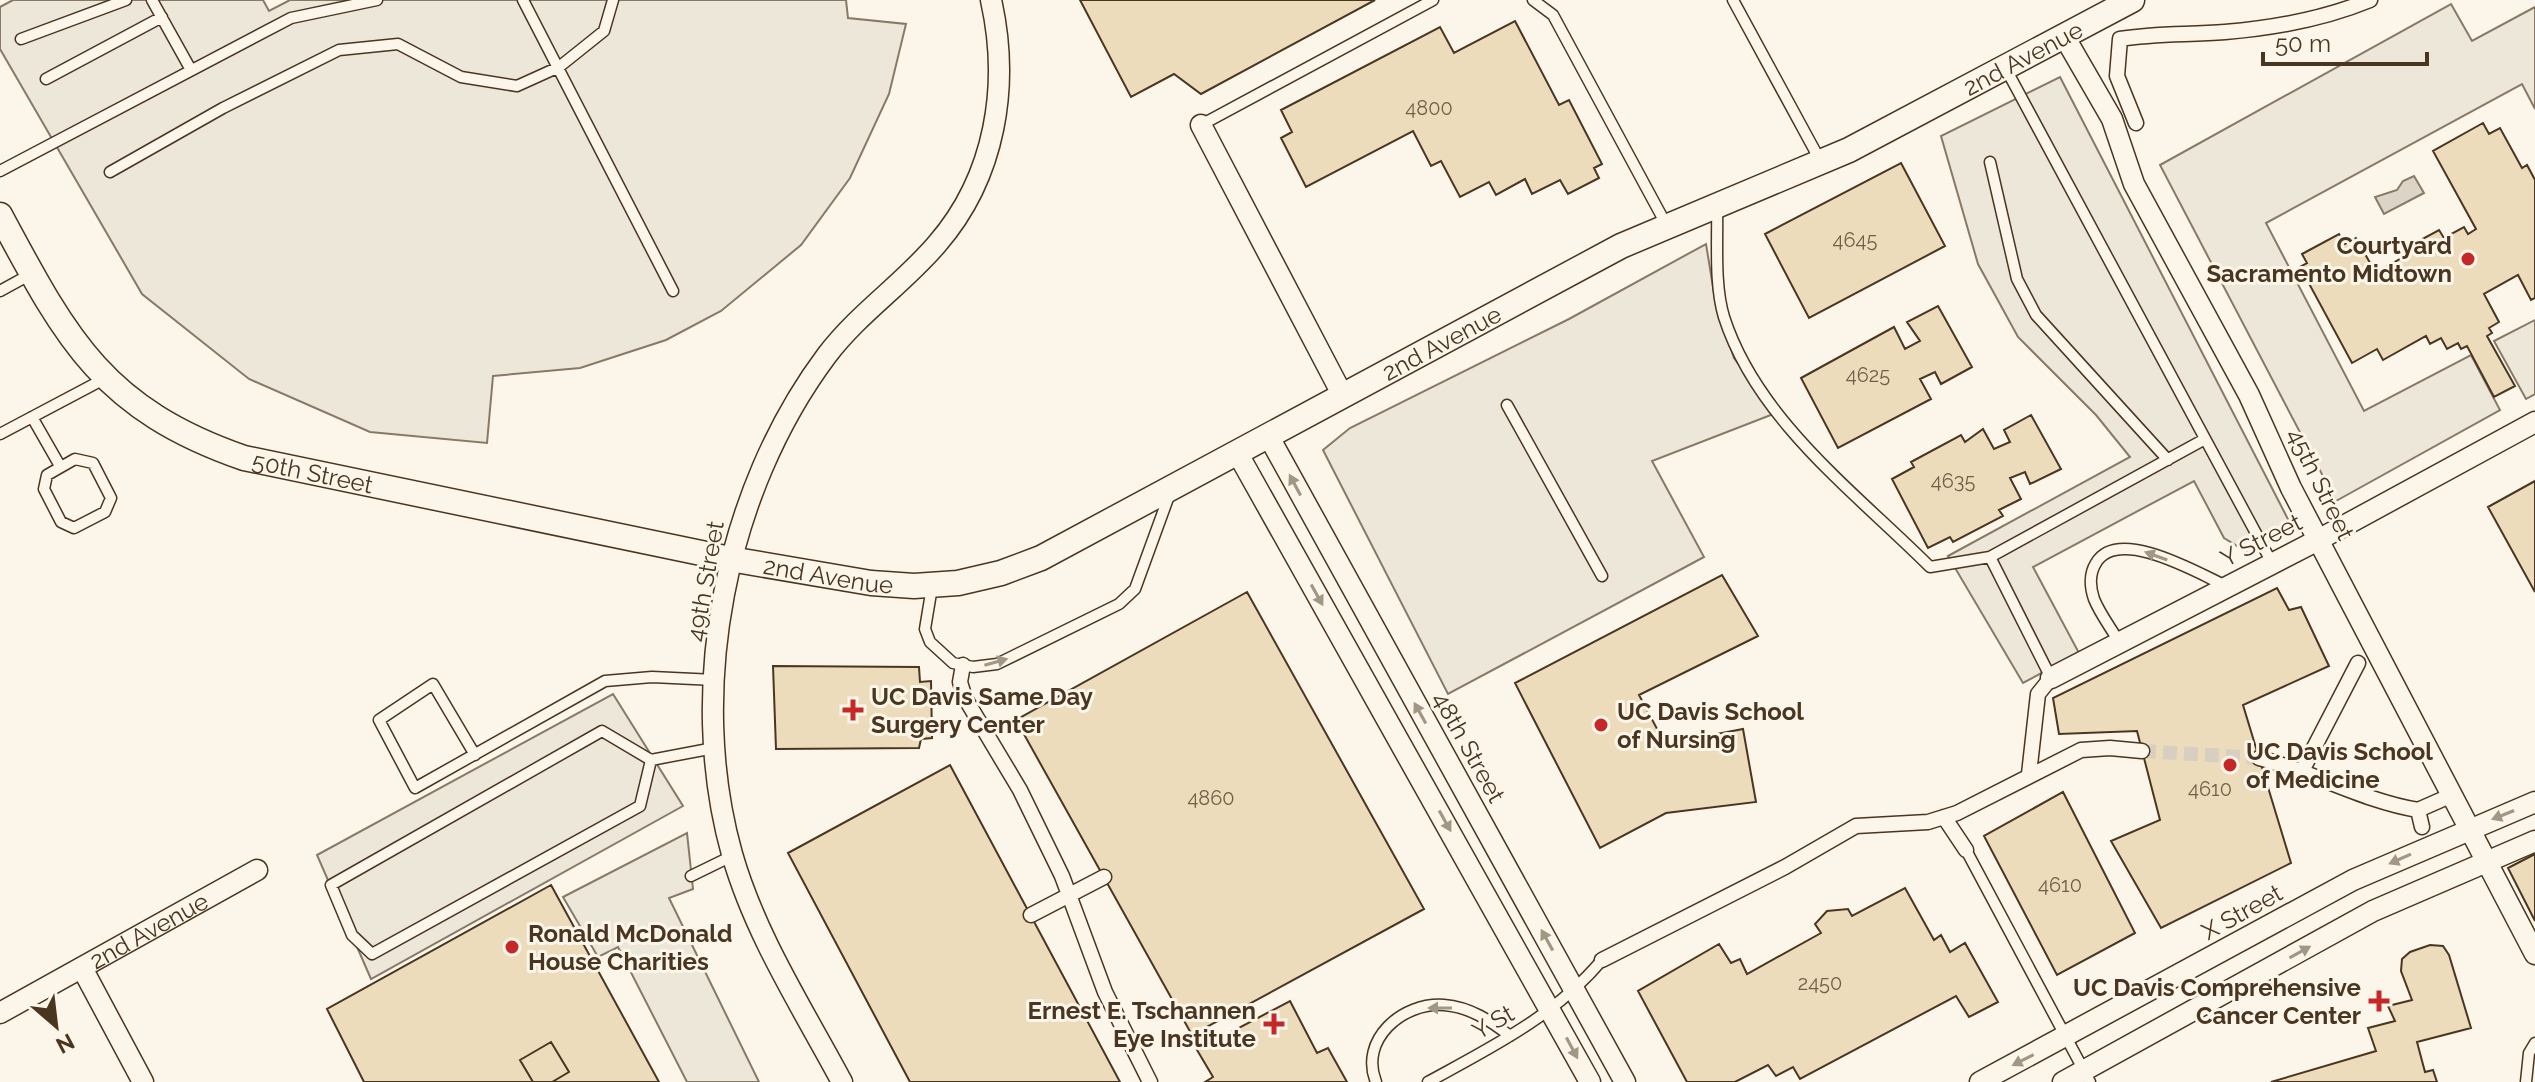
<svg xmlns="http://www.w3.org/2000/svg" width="2535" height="1082" font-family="Raleway,sans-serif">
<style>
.parking{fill:#ede7d9;stroke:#887966;stroke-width:2}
.water{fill:#dcd4c6;stroke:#887966;stroke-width:2}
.building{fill:#ecdcbc;stroke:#4a3520;stroke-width:2}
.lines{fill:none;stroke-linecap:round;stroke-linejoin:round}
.pedestrian-tunnel{stroke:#d8cfc1;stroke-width:14;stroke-dasharray:14 7;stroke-linecap:butt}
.service-casing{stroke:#4a3520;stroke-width:13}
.pedestrian-casing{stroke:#4a3520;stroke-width:17}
.minor-casing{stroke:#4a3520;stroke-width:23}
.tertiary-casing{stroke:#4a3520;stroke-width:27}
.service{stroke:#fbf6e9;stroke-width:10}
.pedestrian{stroke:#fbf6e9;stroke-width:14}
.minor{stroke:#fbf6e9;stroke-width:20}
.tertiary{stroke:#fbf6e9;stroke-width:24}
.oneway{fill:#a29684}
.poi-dot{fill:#c62828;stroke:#fbf6e9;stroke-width:3}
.labels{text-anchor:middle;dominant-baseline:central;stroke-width:6;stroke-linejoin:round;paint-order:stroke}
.number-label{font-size:20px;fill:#725f47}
.street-label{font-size:24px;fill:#4a3520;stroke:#fbf6e9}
.poi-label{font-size:24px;font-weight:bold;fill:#4a3520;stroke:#fbf6e9;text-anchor:start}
</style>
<rect width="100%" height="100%" fill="#fbf6e9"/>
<path class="parking" d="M13,0H263L269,11L290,0H846L848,18L906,24L889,94L850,178L801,245L721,311L666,340L580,368L493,376L487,443L370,432L249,379L142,294L0,49V7Z
M2451,4L2472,41L2535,7V109L2522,84L2266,223L2364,411L2471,355L2500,410L2336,501L2160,165Z
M2060,77L2292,527L2249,553L2224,538L2194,481L2033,567L2079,653L2023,683L1948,556L2130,457L2096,415L2018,337L1978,264L1941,136Z
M1706,244L1715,299L1734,358L1776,413L1652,461L1704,557L1448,694L1323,450L1350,428L1569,319Z
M2535,320V394L2526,399L2494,341Z
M613,694L683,806L371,979L317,855Z
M687,833L693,889L669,898L759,1082H687L618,947L598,957L563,897Z"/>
<path class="water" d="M2414,176L2424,193L2384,214L2375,197L2397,190L2403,181Z"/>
<path class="building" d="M1080,0H1375L1201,94L1174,74L1131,97Z
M1515,21L1559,105L1569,100L1602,164L1594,168L1599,178L1568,194L1560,180L1532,194L1525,179L1496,195L1489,182L1460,197L1441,161L1431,166L1413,131L1306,187L1281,138L1292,132L1281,110L1440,27L1454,53Z
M2483,123L2489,134L2500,128L2522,168L2527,165L2535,180V298L2531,300L2518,275L2484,294L2499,322L2489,328L2492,333L2487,336L2515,386L2494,397L2467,346L2461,349L2458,343L2447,349L2441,338L2430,344L2426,336L2383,360L2377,349L2352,363L2300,267L2307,263L2302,254L2339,234L2345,244L2356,238L2378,277L2386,272L2384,268L2407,255L2404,249L2439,230L2444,238L2464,227L2468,234L2476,229L2433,151Z
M1901,163L1945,246L1809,318L1765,234Z
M1938,306L1972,367L1941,384L1935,372L1920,379L1931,399L1838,448L1801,378L1894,327L1905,349L1920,341L1907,322Z
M2031,415L2061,469L2030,484L2025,472L2010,478L2021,499L1999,510L2003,516L1953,542L1950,537L1928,548L1892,479L1914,467L1911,462L1961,435L1965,442L1983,429L1994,449L2010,442L2004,430Z
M2535,481V592L2488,507Z
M1722,575L1758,636L1639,695L1665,744L1743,729L1756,802L1666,813L1600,848L1515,683Z
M2277,588L2289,610L2301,607L2329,666L2243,705L2291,863L2161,928L2111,841L2160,820L2137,731L2059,734L2053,698Z
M1247,592L1424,909L1192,1035L1016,720Z
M773,666L919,667L920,682L931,681L932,738L921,739L919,748L776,749Z
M950,765L1120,1082H910L788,853Z
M2063,792L2135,933L2057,975L1984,836Z
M2535,854V921L2508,868Z
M551,885L659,1082H364L327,1009Z
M1905,888L1934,940L1941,935L1950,952L1965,943L1998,1002L1969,1017L1956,996L1800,1079L1793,1067L1776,1076L1768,1065L1735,1082H1687L1638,991L1719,944L1731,963L1740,959L1747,974L1821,933L1815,924L1827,911L1848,909L1852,916Z
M2430,945L2443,946L2449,955L2471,1028L2417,1042L2425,1072L2433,1070L2437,1082H2271L2376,1051L2368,1028L2395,1021L2388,1006L2412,1000L2401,971L2402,959L2410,952Z
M1290,1001L1317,1053L1328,1048L1347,1082H1205L1213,1077L1197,1050Z
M551,1042L569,1072L552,1082H533L520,1060Z"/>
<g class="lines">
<path class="pedestrian-tunnel" d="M2142,751L2259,758"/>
<g class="service-casing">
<path id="service" d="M152,0L191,70
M523,0L673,291
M1533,0L1553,15L1667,226
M1733,0L1821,162
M21,39L126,0
M2006,69L2272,563
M46,79L162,17
M1201,125L1433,0
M1990,162L2017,279L2036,315L2168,460
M0,171L291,18L377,0
M110,172L223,108L339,50L398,44L461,77L517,86L559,67L604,31L613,0
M1717,207C1718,241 1714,284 1724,317C1757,420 1856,493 1930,567L1990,557L2205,439
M0,291L31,274
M1507,405L1602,576
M32,417L60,466
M0,434L104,379
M75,459L93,463L111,498L105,512L74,528L61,522L44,489L47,475Z
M1990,557L2051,678
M932,587L925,629L930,642L953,663L973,667L997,664L1119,604L1135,589L1170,493
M2119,642C2111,628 2100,614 2094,599C2090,587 2089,574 2096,563C2118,526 2198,573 2226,586
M475,755L433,684L379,720L415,788L605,681L652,677L715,680
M651,760L602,731L331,885L352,935L372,954L640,806L651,760L714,748
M1966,850L2090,1082
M691,876L732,856
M1376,1082C1359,1040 1402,1002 1444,1005C1470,1007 1491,1021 1510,1036
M1428,1082C1492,1047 1555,1016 1602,960
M2526,1082L2529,1053L2535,1043"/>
</g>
<g class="pedestrian-casing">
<path id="pedestrian" d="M2136,123L2117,76L2120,39C2156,33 2189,35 2225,32C2274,28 2324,19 2370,0
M963,665L960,682L965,698L1020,790L1062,876L1105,992L1150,1082
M2259,758C2314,772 2363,801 2418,810
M2303,769L2358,663
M2029,774L2038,694L2051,678
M1944,817L1966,850
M2422,827L2418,810L2443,799
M1031,915L1104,877
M1602,960L1785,867L1856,826L1928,822L1957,813L2081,750L2110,748L2142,751"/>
</g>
<g class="minor-casing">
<g id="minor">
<path d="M2064,36L2112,119L2134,184L2249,395L2291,488L2535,954"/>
<path d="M1201,125L1343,396"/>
<path d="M1269,437L1625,1082"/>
<path d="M1238,454L1590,1082"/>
<path d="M2051,678L2318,540L2535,422"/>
<path d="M82,968L143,1082"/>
<path id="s1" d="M0,1013L257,870"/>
<path d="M842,1082C803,1009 755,935 732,854C686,690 725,491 827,355C859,313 903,284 937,244C996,176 1010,85 991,0"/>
<path d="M1980,1082L2353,880L2535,802"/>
<path d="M2063,1082L2373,911L2535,841"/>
</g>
</g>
<g class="tertiary-casing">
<g id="tertiary">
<path id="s2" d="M0,215C67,340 103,409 244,458L730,559L871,583L914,586L958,583L1001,573L1041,558L1621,246L1849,150L2132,0"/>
</g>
</g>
<use href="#service" class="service"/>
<use href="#pedestrian" class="pedestrian"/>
<use href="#minor" class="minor"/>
<use href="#tertiary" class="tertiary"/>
</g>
<defs><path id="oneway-solid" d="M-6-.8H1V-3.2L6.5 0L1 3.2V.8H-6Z" transform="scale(2)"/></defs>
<g class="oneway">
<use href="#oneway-solid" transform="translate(1295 485) rotate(-118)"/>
<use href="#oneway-solid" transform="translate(2156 556) rotate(-160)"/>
<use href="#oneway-solid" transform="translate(1317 595) rotate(61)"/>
<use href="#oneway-solid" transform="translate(996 662) rotate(-16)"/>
<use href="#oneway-solid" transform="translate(1420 713) rotate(-119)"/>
<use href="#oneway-solid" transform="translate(2503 815) rotate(158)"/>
<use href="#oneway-solid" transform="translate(1445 821) rotate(61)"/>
<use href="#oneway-solid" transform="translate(2400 859) rotate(156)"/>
<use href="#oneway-solid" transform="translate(1547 940) rotate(-119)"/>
<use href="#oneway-solid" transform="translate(2300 952) rotate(-29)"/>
<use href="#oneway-solid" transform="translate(1440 1008) rotate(-180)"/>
<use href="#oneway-solid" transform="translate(1572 1048) rotate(62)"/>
<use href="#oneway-solid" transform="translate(2023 1060) rotate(153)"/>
</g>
<g class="poi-dot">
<circle cx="2468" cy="259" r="8"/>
<path d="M849 698h8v8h8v8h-8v8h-8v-8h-8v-8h8z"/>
<circle cx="1601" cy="725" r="8"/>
<circle cx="2230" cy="765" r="8"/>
<circle cx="512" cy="947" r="8"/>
<path d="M2375 989h8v8h8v8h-8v8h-8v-8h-8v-8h8z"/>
<path d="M1270 1012h8v8h8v8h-8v8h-8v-8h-8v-8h8z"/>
</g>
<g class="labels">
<g class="number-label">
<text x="1429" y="108">4800</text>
<text x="1855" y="240">4645</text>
<text x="1868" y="375">4625</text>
<text x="1953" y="481">4635</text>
<text x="2210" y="789">4610</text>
<text x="1211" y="798">4860</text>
<text x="2060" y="885">4610</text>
<text x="1820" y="983">2450</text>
</g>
<g class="street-label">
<text stroke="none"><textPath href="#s2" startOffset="2272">2nd Avenue</textPath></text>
<text stroke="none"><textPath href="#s2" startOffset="1624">2nd Avenue</textPath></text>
<text stroke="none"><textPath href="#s2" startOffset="426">50th Street</textPath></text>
<text transform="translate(2321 484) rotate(64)">45th Street</text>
<text transform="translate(2261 540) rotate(-27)">Y Street</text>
<text stroke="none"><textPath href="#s2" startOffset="952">2nd Avenue</textPath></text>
<text transform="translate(705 581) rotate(-80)">49th Street</text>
<text transform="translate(1469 747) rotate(61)">48th Street</text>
<text transform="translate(2242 912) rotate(-29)">X Street</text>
<text stroke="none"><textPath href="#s1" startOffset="170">2nd Avenue</textPath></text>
<text transform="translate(1493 1022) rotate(-30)">Y St</text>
</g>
<g class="poi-label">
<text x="2452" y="245" text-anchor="end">Courtyard<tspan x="2452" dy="28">Sacramento Midtown</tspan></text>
<text x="871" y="696">UC Davis Same Day<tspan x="871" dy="28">Surgery Center</tspan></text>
<text x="1617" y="711">UC Davis School<tspan x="1617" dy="28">of Nursing</tspan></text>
<text x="2246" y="751">UC Davis School<tspan x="2246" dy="28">of Medicine</tspan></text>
<text x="528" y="933">Ronald McDonald<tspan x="528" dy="28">House Charities</tspan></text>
<text x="2361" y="987" text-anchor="end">UC Davis Comprehensive<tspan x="2361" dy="28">Cancer Center</tspan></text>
<text x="1256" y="1010" text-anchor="end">Ernest E. Tschannen<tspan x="1256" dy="28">Eye Institute</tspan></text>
</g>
</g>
<g transform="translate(56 1026) rotate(152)" stroke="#fbf6e9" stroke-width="6" paint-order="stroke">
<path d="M0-6L14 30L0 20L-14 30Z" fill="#4a3520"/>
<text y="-12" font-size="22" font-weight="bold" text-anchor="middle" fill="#4a3520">N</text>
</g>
<path d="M2263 52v12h164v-12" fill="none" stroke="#4a3520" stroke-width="4"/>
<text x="2275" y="52" font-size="24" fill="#4a3520" stroke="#fbf6e9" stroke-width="6" paint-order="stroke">50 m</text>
</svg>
